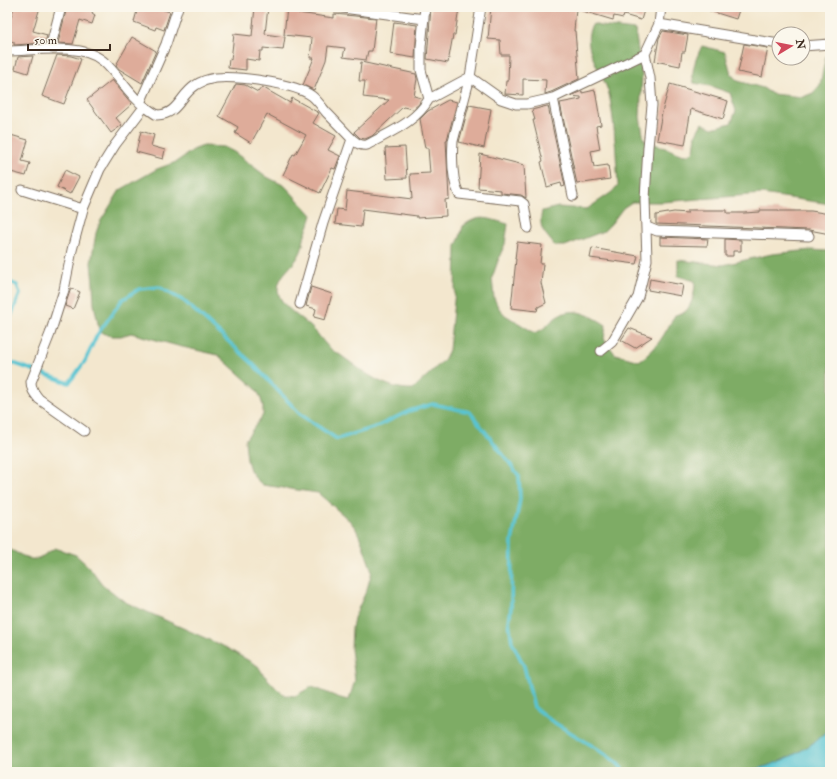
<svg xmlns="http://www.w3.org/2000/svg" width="837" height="779" font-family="'IM FELL Double Pica',serif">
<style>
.forest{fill:#7eac65;stroke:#5c6b42}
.water{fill:#58c4d2;stroke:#4a7778}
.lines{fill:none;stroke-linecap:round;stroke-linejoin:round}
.stream{stroke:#58c4d2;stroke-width:3.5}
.building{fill:#deac9a}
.minor-casing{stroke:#7b6c5c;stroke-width:11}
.minor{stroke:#fff;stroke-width:9}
</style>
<rect width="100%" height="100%" fill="#fbf7ec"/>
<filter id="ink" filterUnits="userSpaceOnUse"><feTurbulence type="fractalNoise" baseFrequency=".025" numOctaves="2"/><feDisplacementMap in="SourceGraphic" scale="8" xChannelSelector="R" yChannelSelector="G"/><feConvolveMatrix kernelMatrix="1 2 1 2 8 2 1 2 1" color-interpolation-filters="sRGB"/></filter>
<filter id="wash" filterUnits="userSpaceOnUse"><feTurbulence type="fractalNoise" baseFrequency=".012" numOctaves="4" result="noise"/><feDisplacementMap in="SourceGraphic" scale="16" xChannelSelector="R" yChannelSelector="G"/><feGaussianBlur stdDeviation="0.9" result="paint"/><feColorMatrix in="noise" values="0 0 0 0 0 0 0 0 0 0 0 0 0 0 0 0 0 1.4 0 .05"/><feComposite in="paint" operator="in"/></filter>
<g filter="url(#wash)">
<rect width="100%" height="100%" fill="#f3e7ce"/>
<path class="forest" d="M593,24L600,26L635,30L642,75L640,117L644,140L684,155L689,154L694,151L696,134L702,123L712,128L731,123L736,111L730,93L710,86L694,83C690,71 697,56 702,46L725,52L731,74L738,81L763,88L772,94L803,97L813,93L820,85L826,55H830V204L762,194L662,202H632L623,208L611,224L604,231L565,246H555C545,232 538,230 542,211L558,207L587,209L612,192L618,185C616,156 615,127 610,99C607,76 577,46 593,24Z
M203,146L224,147L234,152L267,177L285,186L312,215C310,222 308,228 305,235C303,242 303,249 299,255C294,266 279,274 278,288C277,304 299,316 310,326C318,333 324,344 332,350C335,353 340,354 343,357C364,372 385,390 413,389L444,360L449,350L455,291L456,246L460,237L463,226C480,213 488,219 508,224L505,244L500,255L492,278L494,298L498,307L505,315L535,333C549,327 549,321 560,315C574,306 594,317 606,325L604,339L615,354L639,361C657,350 665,333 675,315C678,314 682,313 685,312C693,304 695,291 695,281L678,276V260L723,265L772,254L811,250L828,251L830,250V728C809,751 774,766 744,772H7V548L29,559H38L55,548L76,555L91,569L102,584L125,602L225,647L258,666L263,674L277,689L285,695L295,696L311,687C324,690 335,698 349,700L355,680L351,649L352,628L354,618L367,589L372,571L361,540L356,529L350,521L318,493L263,485L256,479L250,470L247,460L245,440L263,415V406L260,396L255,388L218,355L178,346L131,333L121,336H111L102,333L98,324L94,304L93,284L91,263L96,233L100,222L120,190L157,169L176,162L193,150Z"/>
<path class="water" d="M830,728V767L822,772H744C774,766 809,751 830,728Z"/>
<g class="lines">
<path class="stream" d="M7,281L17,285L20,294L7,326
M7,358L13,363L69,383L85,361L97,335L122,300L139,289L159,287L184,301L251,362L301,415L337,439L376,427L409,411L433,404L470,412L508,461L519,476L520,499L512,542L511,608L509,622L512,642L524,666L534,707L550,720L596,748L617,763L625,772"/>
</g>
<g id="blocks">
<path class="building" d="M14,7H40L33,31L47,35L45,43L14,45V42L7,40V30Z
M67,7H94L92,13L95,15L92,24L80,20L73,44L58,43Z
M138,7H162L161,9L170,12L164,30L156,27L155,30L134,22Z
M255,7H268L265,34L285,37L283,50L263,48V51H260L259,61L246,59V70L228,68L229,59L231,60L234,34L252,36Z
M287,7H299L298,13L334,18V14L376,18L372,51H368L366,60L343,57L345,48L328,46L326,60L314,90L303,85L314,58H310L312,38L284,35Z
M431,7L459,8L455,35H453L448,63L427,59Z
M491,7H645L641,20L624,15L623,18L614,16L613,20L576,9L574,31H575L579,79L551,92L545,94L546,80L523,79V95L505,94L506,81H508L509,55H501L500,40L488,39Z
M705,7H740L736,19L704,9Z
M394,22L417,25L415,58L390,54Z
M663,31L688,35L685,52H682L680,66L655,61L659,38Z
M132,37L156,51L142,83L119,69L116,65Z
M744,44L768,48L762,77L738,72Z
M57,55L71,56L81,59L64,104L42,96Z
M33,56L28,73L15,69L18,57Z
M361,62L416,74L417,79L414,96L421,98L419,104L413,109L403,107L372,136L365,139L360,138L354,132L389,100L363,97L365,81H359Z
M112,80L132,104L116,118L122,125L111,133L87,100Z
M236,84L245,85L258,92L262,87L290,103L292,98L319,113L313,123L336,136L328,150L340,156L335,169L332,168L320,193L283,175L293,154L295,155L306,135L267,114L251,143L235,133L238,127L219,116Z
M670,84L728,101L723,119L691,109L685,145L657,140L662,112Z
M595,90L601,125L596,126L600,149L591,151L594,167L608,165L610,179L577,184L560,103L581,99V97L570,96L582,91V93Z
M448,100L457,102L447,140H446L449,199L445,200L446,216L417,218V216L363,209L361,227L335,224L337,209L345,210L347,191L412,199L410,174L430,173L428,148H425L420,119L428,111Z
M469,105L491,109L484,148L459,142Z
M547,106H548L565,186L562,187L561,183L547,187L541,162L543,161L533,120H535L532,110Z
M141,131L154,135L151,146L165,150L163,159L136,152Z
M7,134L28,140L22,161L30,163L26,176L7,171Z
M405,147L407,178L387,179L385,148Z
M480,154L524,165L526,198L521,195L501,193V190L478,188Z
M65,170L79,177L70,194L57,187Z
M688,210H727V213H744L760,212V210H779V211H811L830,214V234L809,230L656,224V215L674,212L688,213Z
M660,237L708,239L707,246L660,245Z
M725,239L741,240V251H733V256H725Z
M517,242L542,245L540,264H543L541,283L546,303L538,307L537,311L511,308L516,259H515Z
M592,248L638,256L636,264L590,258Z
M650,279L683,285L681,296L648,290Z
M311,287L332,294L325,320L314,317L316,309L306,306Z
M71,288L80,292L73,309L65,306Z
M629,328L652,337L635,348L621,340Z"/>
</g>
</g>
<g filter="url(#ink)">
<use href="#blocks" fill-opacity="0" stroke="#7b6c5c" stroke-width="1"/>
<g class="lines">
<g class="minor-casing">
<path id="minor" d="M336,7L424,19
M425,7L421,47V70L429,99
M481,7L470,77L453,141C452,156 452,180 459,194L520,201L524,204L528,228
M659,24L779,44
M803,46L830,44
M50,49L61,7
M7,51C34,51 81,42 103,61C118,74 128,94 144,106C148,109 152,112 157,115C178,115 180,95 196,85C202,81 209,79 216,78C238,76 295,83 312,96C317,100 322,107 326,112C335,121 343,130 352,139C357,143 360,146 367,145C390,132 415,123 429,99
M553,98L573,196
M429,99L470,77L501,99L516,104H527L553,98L645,54L659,24L661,7
M140,103L166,44L178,7
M22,190L83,209
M647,227L657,231L809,236
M300,304L323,223L352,139
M601,351L612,342L638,297L647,260L645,199L648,147L652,105L650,78L645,54
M84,431L39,399C34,393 31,389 31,382L50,334L64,290L72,250L83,209L100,169L115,145L144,107"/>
</g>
<use href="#minor" class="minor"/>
</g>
</g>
<rect width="837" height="779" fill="none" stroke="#fbf7ec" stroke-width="24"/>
<g transform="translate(791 46) rotate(80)"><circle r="19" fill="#fbf7ec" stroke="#aea59a"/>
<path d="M0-3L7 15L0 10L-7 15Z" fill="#d1495b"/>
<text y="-6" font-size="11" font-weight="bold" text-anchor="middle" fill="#3b2a1e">N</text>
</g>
<path d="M28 44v6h82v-6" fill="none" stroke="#3b2a1e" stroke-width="2"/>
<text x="34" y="44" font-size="12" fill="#3b2a1e" stroke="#fbf7ec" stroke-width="3" paint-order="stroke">50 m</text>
</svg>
